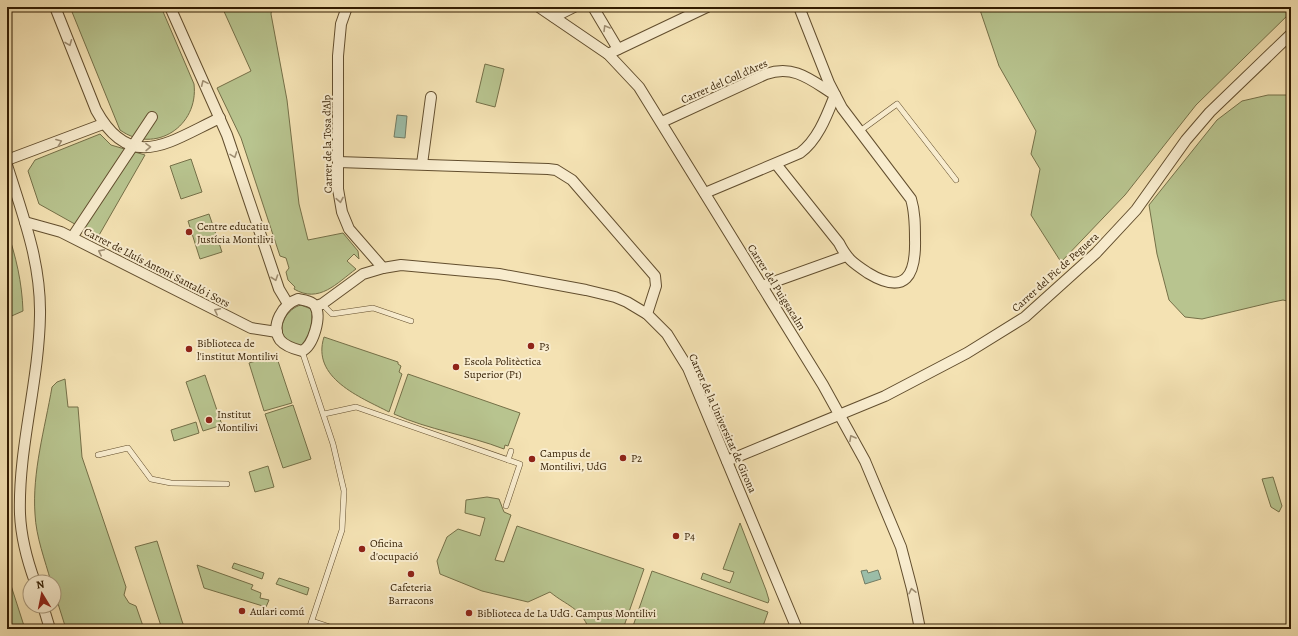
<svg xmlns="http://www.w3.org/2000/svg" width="1298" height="636" font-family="Alegreya,serif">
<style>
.green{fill:#b8c48f;stroke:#757048}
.water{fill:#9cbea9;stroke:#727d66}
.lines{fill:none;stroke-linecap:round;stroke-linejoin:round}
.lane-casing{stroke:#624e2e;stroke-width:6}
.street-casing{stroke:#624e2e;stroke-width:12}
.lane{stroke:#f8ecce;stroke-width:5}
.street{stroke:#f8ecce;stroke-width:10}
.oneway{stroke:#9f8e72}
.poi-dot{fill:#8f2418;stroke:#f8ecce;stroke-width:1.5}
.labels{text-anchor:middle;stroke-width:4;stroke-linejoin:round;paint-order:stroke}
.street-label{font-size:11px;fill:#321c01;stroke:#f8ecce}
.poi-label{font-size:11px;fill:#321c01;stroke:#f8ecce;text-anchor:start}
</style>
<rect width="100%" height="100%" fill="#f4e2b3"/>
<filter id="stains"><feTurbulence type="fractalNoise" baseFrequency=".005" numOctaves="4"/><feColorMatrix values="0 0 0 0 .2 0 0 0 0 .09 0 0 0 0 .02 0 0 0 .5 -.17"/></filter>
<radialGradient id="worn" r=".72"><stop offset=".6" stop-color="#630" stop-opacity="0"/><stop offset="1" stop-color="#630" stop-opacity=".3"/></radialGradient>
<g class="green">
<path d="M70,7H161L194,84C199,126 155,155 120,130Z"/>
<path d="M222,7H272L271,14L287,100L299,204L308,240L343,233L358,251L359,259L354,254L347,261L356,269C337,283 319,304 294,289L295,287L288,280L286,272L289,268L286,258L280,256L241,138L217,88L251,71Z"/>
<polygon points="979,7 1291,7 1291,12 1196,105 1125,195 1061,262 1031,215 1040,169 1031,154 1036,131 999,66"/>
<polygon points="485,64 504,69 495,107 476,102"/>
<polygon points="1268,95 1291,95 1291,302 1283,300 1273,302 1202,319 1185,317 1169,300 1157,254 1149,205 1217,120 1242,101"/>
<polygon points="100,134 111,145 145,155 98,237 39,204 28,171 35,160"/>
<polygon points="191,159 202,192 181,199 170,166"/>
<polygon points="209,214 222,252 200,259 188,221"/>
<path d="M7,230C16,257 22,282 23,311L7,318Z"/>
<path d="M301,305L311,309C314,321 309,340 300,347C296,345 289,343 286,340C275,327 288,308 301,305Z"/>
<path d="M324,337L398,362V364L401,366L399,372L402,374L389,412C360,397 311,378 324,337Z"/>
<polygon points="276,355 292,403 264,411 249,363"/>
<path d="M408,374L520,413L508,446L505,445L504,449C468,435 429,430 394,414Z"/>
<polygon points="205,375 222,425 203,431 186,382"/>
<path d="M65,379L68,407H78L82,457L126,587L124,595L129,603L136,606L144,629H66L54,591V582H51C45,560 36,537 35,514C32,472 45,428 52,387L57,382Z"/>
<polygon points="293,405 311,459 283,468 265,414"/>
<polygon points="196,422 199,433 174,441 171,430"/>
<polygon points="268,466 274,487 255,492 249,472"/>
<polygon points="1273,477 1282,506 1279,512 1271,507 1262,479"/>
<path d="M487,497L499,499L504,512L511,515L495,560L504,562L517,526L644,569L623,629H589C580,607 567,606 550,592L528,602L482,591L440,574L437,561L447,537L458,529L480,536L485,518L465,513L466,500Z"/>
<polygon points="740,523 766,590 769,600 768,603 701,579 703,573 730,583 734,572 723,569"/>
<polygon points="157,541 182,621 185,629 162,629 135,547"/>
<polygon points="234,563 264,573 262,579 232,568"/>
<polygon points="197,565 253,585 251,589 261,593 260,598 269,600 266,607 204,588"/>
<polygon points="652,571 768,612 762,629 632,629"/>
<polygon points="7,573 25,629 7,629"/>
<polygon points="279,578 309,588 307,595 276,584"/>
</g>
<g class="water">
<polygon points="397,115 407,116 405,138 394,137"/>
<polygon points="867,570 868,573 878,570 881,579 865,584 861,571"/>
</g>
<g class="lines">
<g class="lane-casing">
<g id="lane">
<polyline points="860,131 897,104 956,180"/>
<polyline points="322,304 332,314 373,308 411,321"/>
<polyline points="302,351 333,444 344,491 342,530 309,629"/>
<polyline points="324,414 356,407 520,464 506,506"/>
<polyline points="98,455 128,448 151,479 171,483 227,484"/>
<polyline points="508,460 511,451"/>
<polyline points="312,621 336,629"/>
</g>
</g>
<g class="street-casing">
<g id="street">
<path d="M55,7L96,110C131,174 170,141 220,118"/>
<polyline points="170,7 227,135 279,289 288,304"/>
<polyline points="347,7 341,24 338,56 338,189 342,212 349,229 383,268"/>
<polyline points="539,7 608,54 639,87 823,385 865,461 901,547 912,589 920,629"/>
<polyline points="593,7 618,49"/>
<polyline points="554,17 574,7"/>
<polyline points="608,54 707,7"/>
<path d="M662,122L766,74C795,64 812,81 835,95C827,115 818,140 800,153L705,193"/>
<polyline points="7,160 103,124"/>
<polyline points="338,162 548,169 556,170 572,180 655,276 656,286 647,314"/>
<polyline points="422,164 431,97"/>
<path d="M776,164L839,243C847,259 853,263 868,273C906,296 916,275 915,239C915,225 915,212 911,199L842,108L829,83L799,7"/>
<path d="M7,165C23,216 41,262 40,315C39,382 18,448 20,514C21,537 27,560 35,582"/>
<polyline points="25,222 61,232 251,328 277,332"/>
<polyline points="73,236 152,117"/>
<polyline points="762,286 846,256"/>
<path d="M298,299C303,300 312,301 315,306C322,317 313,346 302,351C294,349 285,346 280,340C270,325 283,304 298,299Z"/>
<polyline points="316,306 322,304 363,274 383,268 401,265 499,274 586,290 615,297 627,302 647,314 667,334 688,368 797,629"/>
<polyline points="727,461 885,396 967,353 1025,317 1096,253 1136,210 1186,140 1210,112 1291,34"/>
<polyline points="43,606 50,629"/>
</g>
</g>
<use href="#lane" class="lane"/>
<use href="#street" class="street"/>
</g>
<defs><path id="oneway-chevron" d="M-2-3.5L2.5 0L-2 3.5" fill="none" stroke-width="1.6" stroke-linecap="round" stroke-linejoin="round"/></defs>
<g class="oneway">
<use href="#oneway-chevron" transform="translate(606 28) rotate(-121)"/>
<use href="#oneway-chevron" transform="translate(69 43) rotate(68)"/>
<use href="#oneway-chevron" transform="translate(204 83) rotate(-114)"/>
<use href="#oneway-chevron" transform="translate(59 142) rotate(-21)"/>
<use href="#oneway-chevron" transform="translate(148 147) rotate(-1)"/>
<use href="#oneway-chevron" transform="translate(234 155) rotate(70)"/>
<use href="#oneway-chevron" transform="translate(340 200) rotate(79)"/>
<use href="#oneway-chevron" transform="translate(101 252) rotate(-153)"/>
<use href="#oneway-chevron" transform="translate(275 278) rotate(71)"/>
<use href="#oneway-chevron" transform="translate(217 311) rotate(-153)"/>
<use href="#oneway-chevron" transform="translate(852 438) rotate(-119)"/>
<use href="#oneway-chevron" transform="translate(912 591) rotate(-103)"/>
</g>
<g class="poi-dot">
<circle cx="189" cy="232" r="4"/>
<circle cx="531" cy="346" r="4"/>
<circle cx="189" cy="349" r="4"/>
<circle cx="456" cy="367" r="4"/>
<circle cx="209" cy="420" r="4"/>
<circle cx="623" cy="458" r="4"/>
<circle cx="532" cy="459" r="4"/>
<circle cx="676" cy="536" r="4"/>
<circle cx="362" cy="549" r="4"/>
<circle cx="411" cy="574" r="4"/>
<circle cx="242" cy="611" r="4"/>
<circle cx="469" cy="613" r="4"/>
</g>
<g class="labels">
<g class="street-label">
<text transform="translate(724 81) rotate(-24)" y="4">Carrer del Coll d'Ares</text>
<text transform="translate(327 144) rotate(-91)" y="4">Carrer de la Tosa d'Alp</text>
<text transform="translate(157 267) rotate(27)" y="4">Carrer de Lluís Antoni Santaló i Sors</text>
<text transform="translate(1055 272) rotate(-42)" y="4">Carrer del Pic de Peguera</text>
<text transform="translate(777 287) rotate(58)" y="4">Carrer del Puigsacalm</text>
<text transform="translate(723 423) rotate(66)" y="4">Carrer de la Universitat de Girona</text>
</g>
<g class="poi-label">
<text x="197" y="230">Centre educatiu<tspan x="197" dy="13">Justícia Montilivi</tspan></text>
<text x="197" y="347">Biblioteca de<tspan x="197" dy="13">l'institut Montilivi</tspan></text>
<text x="539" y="350">P3</text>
<text x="464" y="365">Escola Politèctica<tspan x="464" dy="13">Superior (P1)</tspan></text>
<text x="217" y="418">Institut<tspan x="217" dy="13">Montilivi</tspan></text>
<text x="540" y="457">Campus de<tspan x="540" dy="13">Montilivi, UdG</tspan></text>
<text x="631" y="462">P2</text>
<text x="684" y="540">P4</text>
<text x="370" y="547">Oficina<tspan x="370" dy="13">d'ocupació</tspan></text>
<text x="411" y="591" text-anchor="middle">Cafeteria<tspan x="411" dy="13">Barracons</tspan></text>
<text x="250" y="615">Aulari comú</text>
<text x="477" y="617">Biblioteca de La UdG. Campus Montilivi</text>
</g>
</g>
<rect width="1298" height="636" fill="none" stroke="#f4e2b3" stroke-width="24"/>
<rect x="8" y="8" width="1282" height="620" fill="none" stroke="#321c01" stroke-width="2"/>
<rect x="12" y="12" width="1274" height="612" fill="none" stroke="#321c01"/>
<g transform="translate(42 594) rotate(350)"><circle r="19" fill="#f8ecce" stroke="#a9997c"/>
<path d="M0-3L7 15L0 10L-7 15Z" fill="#8f2418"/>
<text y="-6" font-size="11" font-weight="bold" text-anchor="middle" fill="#321c01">N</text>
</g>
<rect width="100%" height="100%" filter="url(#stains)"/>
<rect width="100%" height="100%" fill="url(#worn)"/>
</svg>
